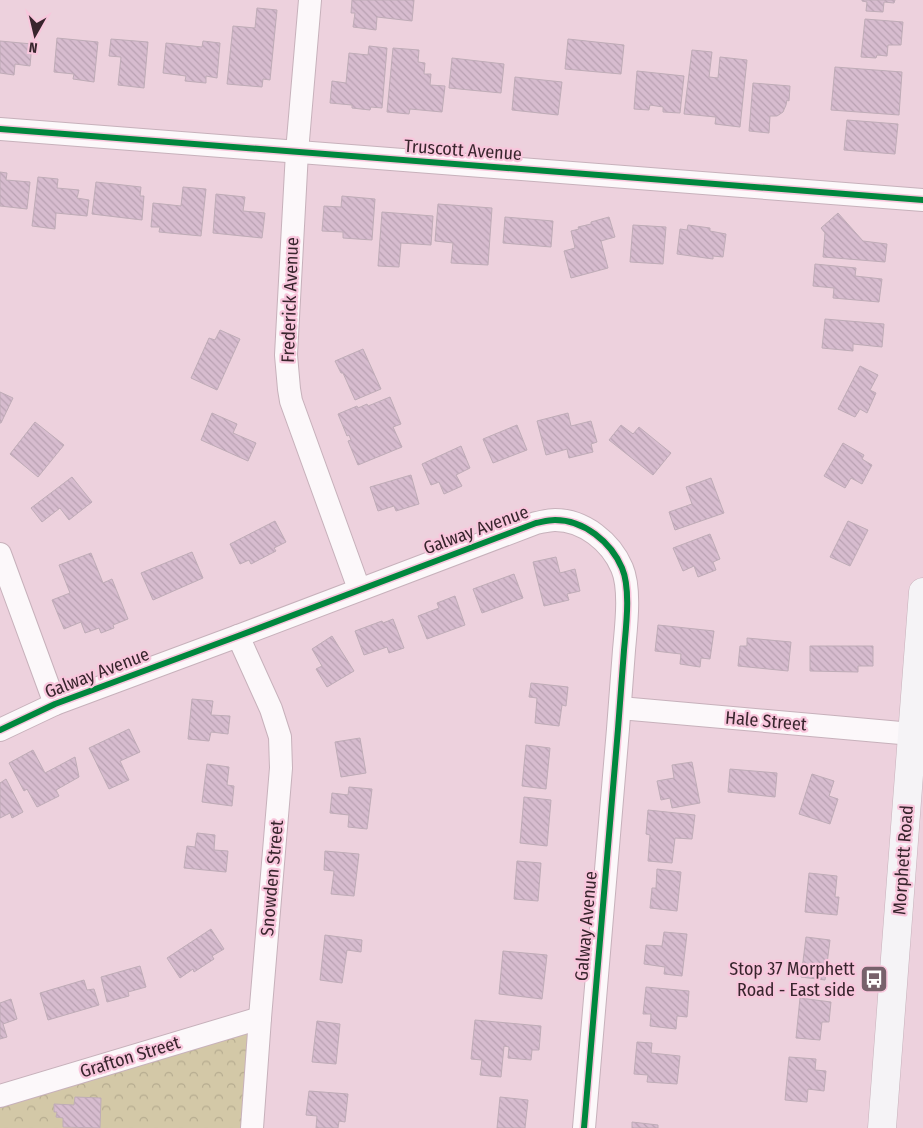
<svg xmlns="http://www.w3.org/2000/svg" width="923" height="1128" font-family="'Fira Sans Condensed',sans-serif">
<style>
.park{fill:url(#park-crowns)}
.building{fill:url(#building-back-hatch);stroke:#bfacb7}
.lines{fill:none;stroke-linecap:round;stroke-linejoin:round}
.street-casing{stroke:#c7b1bb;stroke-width:24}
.secondary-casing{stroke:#c7b1bb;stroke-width:29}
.street{stroke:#fcf8fa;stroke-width:22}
.secondary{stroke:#f5f3f6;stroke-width:28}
.cycleway-casing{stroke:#f8c6dc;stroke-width:9}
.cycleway{stroke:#00873e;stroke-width:6}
.labels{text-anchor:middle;stroke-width:4.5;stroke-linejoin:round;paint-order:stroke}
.street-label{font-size:18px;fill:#38252d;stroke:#f8c6dc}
.poi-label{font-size:18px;fill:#38252d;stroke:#f8c6dc;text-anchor:end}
</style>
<defs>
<pattern id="park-crowns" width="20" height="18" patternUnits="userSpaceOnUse" patternTransform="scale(1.25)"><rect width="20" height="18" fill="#d3c8a7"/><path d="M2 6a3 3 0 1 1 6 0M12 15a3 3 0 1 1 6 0" fill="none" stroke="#b6ac90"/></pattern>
<pattern id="building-back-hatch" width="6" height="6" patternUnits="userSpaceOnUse" patternTransform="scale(1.25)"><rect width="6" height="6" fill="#d7bccf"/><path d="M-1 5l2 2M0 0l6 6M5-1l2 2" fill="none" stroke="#b9a1b2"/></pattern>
</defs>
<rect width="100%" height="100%" fill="#edd1dd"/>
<polygon class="park" points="255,1025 248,1128 0,1128 0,1102"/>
<g class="building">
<polygon points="352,0 414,0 412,21 377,17 376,30 353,27 355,13 351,13"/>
<polygon points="862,0 895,0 894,3 884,2 883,12 866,11 867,2 862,1"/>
<polygon points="257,8 277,10 270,80 263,79 262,87 227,84 233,26 255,28"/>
<polygon points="865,19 903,22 901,45 888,45 887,56 877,55 876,58 861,57"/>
<polygon points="57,38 98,42 94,82 73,79 74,74 54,72"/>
<polygon points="111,39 148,42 144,88 118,85 121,57 109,56"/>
<polygon points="568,39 624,45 621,74 565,69"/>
<polygon points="0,41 32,44 30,66 15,64 14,75 0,73"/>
<polygon points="203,41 220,43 217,78 206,76 206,83 185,81 186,76 163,73 166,43 202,47"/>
<polygon points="369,46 387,48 382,108 371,107 370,110 352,108 352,105 330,103 332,81 346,83 349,53 368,55"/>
<polygon points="393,48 419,50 418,62 425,63 424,74 431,74 430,85 445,86 442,112 410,109 409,114 387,112"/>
<polygon points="692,50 712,52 709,77 718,78 720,57 747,60 740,127 715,124 716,117 684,114"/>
<polygon points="452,58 504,64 501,93 449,88"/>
<polygon points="835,67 902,72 899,115 831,110"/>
<polygon points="637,71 684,76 680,113 663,112 663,107 650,105 649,110 634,109"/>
<polygon points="515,77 562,82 558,115 512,110"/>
<polygon points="753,83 790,86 789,101 787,100 786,105 783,112 777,116 770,116 769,133 749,131"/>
<polygon points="847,120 898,124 895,154 844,150"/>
<polygon points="0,172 7,173 6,180 30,182 27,209 0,206"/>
<polygon points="38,177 58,179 57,188 79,190 77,198 89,200 87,216 56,213 55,229 32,226"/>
<polygon points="96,182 141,187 140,196 144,196 142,220 92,214"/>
<polygon points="183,187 206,189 201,236 159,232 160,227 151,227 153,203 181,206"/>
<polygon points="216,194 245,197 243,211 265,213 262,238 213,233"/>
<polygon points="342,196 375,199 372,240 343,238 343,232 322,231 324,206 341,207"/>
<polygon points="438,204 492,208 488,265 451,263 453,243 435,241"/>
<polygon points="382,212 433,216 431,245 401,243 399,267 378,266"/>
<polygon points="838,213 863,241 887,244 885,262 823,257 825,233 821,228"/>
<polygon points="505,217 553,221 551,247 503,243"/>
<polygon points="609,217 615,237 601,241 608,268 571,278 564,251 575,248 571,231 579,229 578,227 591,224 591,222"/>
<polygon points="633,225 666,227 663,264 630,262"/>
<polygon points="688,225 710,228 710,231 726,234 723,257 713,256 713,259 677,254 680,229 687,230"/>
<polygon points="815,264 856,268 855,276 882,279 879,302 833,298 834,288 813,286"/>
<polygon points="825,319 884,324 882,347 853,344 853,351 822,348"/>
<polygon points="220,330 240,339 217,390 191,378 209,338 215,340"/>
<polygon points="363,349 381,389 355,400 343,373 341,373 335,361"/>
<polygon points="860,366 878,375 870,390 876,393 867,413 860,409 855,417 838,409"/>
<polygon points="0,392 13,398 1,423 0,423"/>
<polygon points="390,397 401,424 393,427 402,447 358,465 348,441 351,440 349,435 347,436 338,414 357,406 358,408 367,404 368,406"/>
<polygon points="212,413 237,424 233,433 256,443 248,461 201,440"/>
<polygon points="568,413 571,426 591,421 597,442 591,444 593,452 569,458 567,449 546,455 537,421"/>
<polygon points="35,422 64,445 38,477 10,454"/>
<polygon points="517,425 527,450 493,463 483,439"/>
<polygon points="621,425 633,434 639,427 671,453 653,475 609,440"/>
<polygon points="843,443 864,455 862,459 872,465 862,484 851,478 845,488 824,476"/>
<polygon points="461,446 470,468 456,475 462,486 444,494 439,482 431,485 422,464"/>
<polygon points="411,475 419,504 396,511 394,506 378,511 370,487"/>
<polygon points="72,477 92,502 69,520 60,508 42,522 31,508"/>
<polygon points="711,478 724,513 675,530 669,512 692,504 686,487"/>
<polygon points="275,521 286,542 274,548 276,551 251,564 249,560 240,564 230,544"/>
<polygon points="848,521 868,530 850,566 830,557"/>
<polygon points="710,534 720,559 713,562 716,570 698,577 694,566 683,571 673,548"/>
<polygon points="192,552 203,578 153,600 141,573"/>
<polygon points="91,553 103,583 112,579 128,619 113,625 114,628 101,633 99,628 85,633 81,622 64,629 52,600 70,593 59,565"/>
<polygon points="556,557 560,573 575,569 580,591 567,594 569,600 544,606 533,562"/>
<polygon points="514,574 523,598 482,613 473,589"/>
<polygon points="455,596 465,625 427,639 418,616 439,608 437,603"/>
<polygon points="393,619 404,648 389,653 387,647 364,655 355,631 382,621 383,623"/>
<polygon points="658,625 714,631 710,659 701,658 700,667 680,664 681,654 655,651"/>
<polygon points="332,636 354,671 327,687 316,669 322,666 312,649"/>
<polygon points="747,638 791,642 788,671 738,666 740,646 747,646"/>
<polygon points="810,646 873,646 873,666 858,666 858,672 810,671"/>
<polygon points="531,683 568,687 566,706 562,705 559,726 535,723 537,698 529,697"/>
<polygon points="192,699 213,701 211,715 230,716 228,734 211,732 209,741 188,739"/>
<polygon points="129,729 140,752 120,761 129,780 109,789 89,748"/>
<polygon points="360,738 366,773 341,777 335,742"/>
<polygon points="526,745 550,748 546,789 522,786"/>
<polygon points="33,750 45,773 75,757 79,777 56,790 59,796 37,807 27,789 24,791 9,763"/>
<polygon points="692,762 700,803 672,808 670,798 661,800 657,781 674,778 672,765"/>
<polygon points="207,764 229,767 227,785 234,786 232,806 202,802"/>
<polygon points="730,769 777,773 775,797 728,792"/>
<polygon points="812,774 834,781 829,796 838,799 830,824 799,814"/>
<polygon points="6,779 23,812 12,818 10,813 0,818 0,783"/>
<polygon points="349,787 372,789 367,829 348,827 349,815 330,813 332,793 348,795"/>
<polygon points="524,797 551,800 547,846 520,843"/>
<polygon points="648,810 695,815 692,839 675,838 672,863 648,861 650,835 646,834"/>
<polygon points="197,833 215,835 214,850 228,851 226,872 184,868 187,846 195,847"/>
<polygon points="325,851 359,854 354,896 331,894 334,871 324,870"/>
<polygon points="517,861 541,863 538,901 514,899"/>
<polygon points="657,869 681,872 677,911 650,908 652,888 656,888"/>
<polygon points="809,873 837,876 835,897 839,897 837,915 805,912"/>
<polygon points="211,929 224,949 212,956 214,959 194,972 193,969 180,978 167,958"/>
<polygon points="664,932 687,934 682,976 664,974 665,967 644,964 646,945 662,946"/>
<polygon points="325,935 362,940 361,952 347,950 342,983 320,980"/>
<polygon points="806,937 830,940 825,980 801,977"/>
<polygon points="503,951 547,955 542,999 499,994"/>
<polygon points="140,966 146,987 128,992 129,996 107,1002 101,977"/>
<polygon points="84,980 87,990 94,989 99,1005 48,1020 40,993"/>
<polygon points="646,987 689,991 687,1017 677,1016 676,1029 650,1026 651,1014 643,1014"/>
<polygon points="800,998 831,1002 829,1022 822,1022 820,1040 796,1038"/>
<polygon points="11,999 17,1019 3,1024 7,1037 0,1039 0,1003"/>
<polygon points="475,1020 541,1026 539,1050 532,1050 531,1060 508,1058 509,1047 504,1046 501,1077 480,1075 482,1060 471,1059"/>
<polygon points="317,1021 340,1024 336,1064 312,1062"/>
<polygon points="637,1042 652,1043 651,1053 680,1056 677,1084 647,1082 648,1075 634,1074"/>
<polygon points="789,1057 816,1059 815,1070 826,1071 824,1091 808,1089 807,1102 785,1100"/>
<polygon points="309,1091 348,1094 345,1122 339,1121 338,1128 316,1128 317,1116 306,1115"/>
<polygon points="75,1097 101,1098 100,1128 63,1127 63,1118 56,1117 57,1112 54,1112 54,1104 74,1105"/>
<polygon points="500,1097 528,1100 525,1128 497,1128"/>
<polygon points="632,1122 658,1125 658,1128 632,1128"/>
</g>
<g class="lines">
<g class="street-casing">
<g id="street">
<polyline points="310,0 297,152 286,355 289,389 291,401 359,589"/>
<polyline points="0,129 923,200"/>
<polyline points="0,554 55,704"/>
<polyline points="238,636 271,709 280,737 281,768 260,1018 252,1128"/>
<polyline points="620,708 912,734"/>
<path d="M0,730L55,704L238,636L536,523C542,522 548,520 555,520C584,520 611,542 622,568C631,589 626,627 624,650C622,677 620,703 618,729C607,862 595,995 584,1128"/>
<polyline points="0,1096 260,1018"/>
</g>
</g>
<g class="secondary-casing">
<polyline id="secondary" points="882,1128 923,592"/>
</g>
<use href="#street" class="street"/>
<use href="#secondary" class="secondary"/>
<g class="cycleway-casing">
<g id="cycleway">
<polyline points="0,129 923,200"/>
<path d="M0,730L55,704L238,636L536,523C542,522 548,520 555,520C584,520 611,542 622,568C631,589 626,627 624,650C622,677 620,703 618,729C607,862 595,995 584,1128"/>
</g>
</g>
<use href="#cycleway" class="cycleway"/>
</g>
<defs>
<g id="bus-square" transform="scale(1.4375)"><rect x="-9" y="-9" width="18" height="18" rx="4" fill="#77616b" stroke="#f8c6dc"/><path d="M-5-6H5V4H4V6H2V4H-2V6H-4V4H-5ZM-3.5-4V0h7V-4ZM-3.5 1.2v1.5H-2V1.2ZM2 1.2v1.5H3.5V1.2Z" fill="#fff"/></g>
</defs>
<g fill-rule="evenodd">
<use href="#bus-square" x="874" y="979"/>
</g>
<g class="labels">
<g class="street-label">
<text transform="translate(463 150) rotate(4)" y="6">Truscott Avenue</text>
<text transform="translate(290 300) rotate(-88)" y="6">Frederick Avenue</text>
<text transform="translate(476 530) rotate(-20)" y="6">Galway Avenue</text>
<text transform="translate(97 673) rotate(-21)" y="6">Galway Avenue</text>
<text transform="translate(766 721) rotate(5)" y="6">Hale Street</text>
<text transform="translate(903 860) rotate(-86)" y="6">Morphett Road</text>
<text transform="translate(272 878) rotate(-85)" y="6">Snowden Street</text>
<text transform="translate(586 926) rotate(-85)" y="6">Galway Avenue</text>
<text transform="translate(130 1057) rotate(-17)" y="6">Grafton Street</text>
</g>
<g class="poi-label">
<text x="855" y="975">Stop 37 Morphett<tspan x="855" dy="21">Road - East side</tspan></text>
</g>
</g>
<g transform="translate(35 35) rotate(188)" stroke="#f8c6dc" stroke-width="4" paint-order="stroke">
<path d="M0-4L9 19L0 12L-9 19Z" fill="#38252d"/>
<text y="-8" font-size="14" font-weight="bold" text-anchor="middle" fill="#38252d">N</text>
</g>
</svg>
